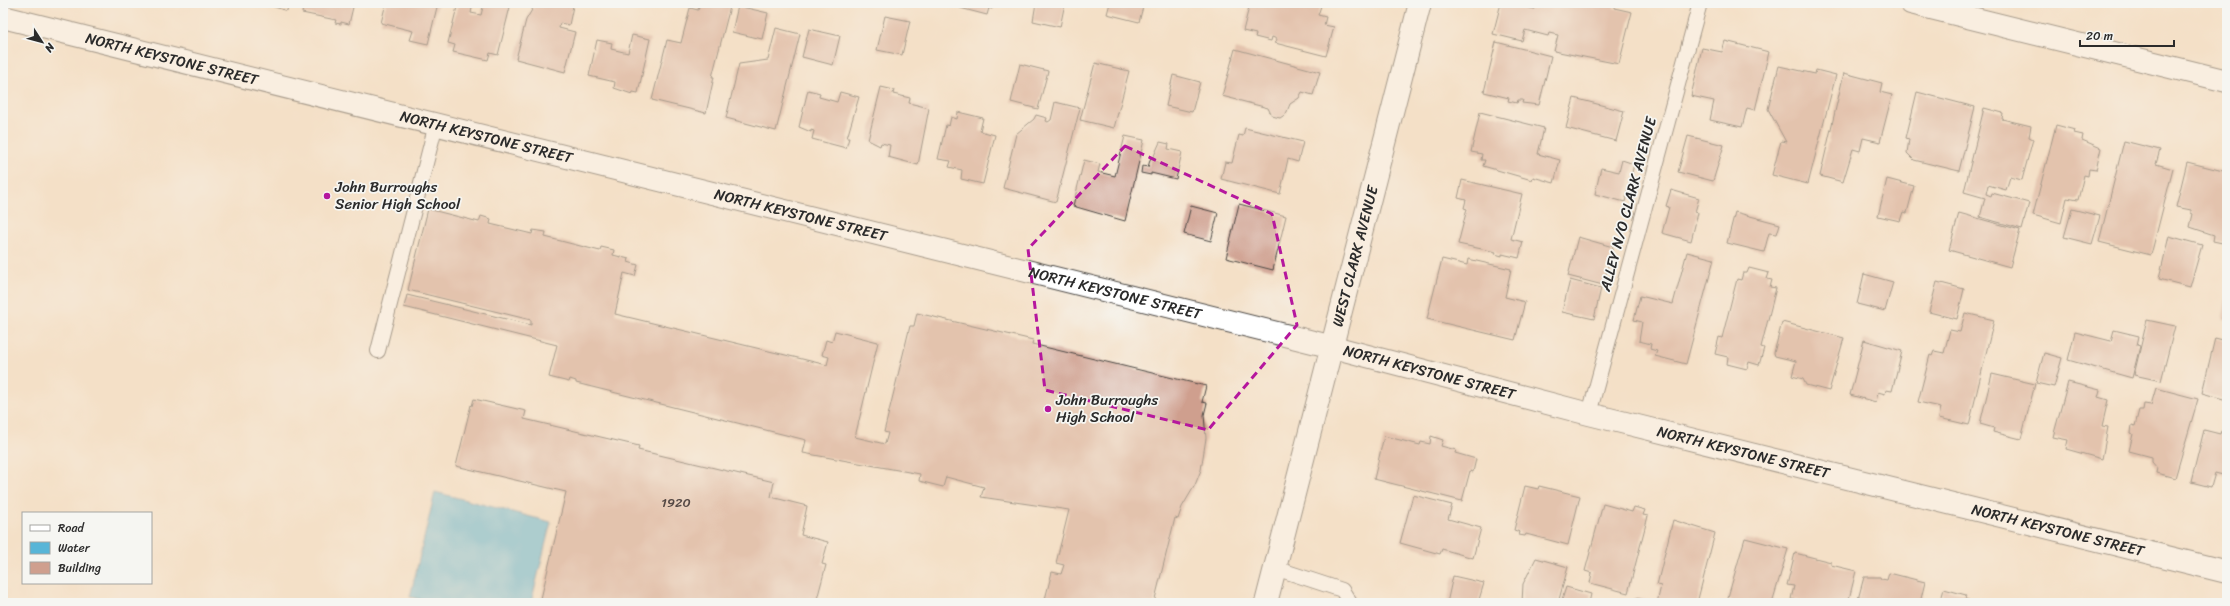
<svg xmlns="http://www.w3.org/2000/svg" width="2230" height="606" font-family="Sriracha,sans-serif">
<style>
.water{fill:#58b5d7;stroke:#427081}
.building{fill:#cf9f8e}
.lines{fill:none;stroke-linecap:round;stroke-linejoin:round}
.service-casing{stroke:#494642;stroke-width:16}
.minor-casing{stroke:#494642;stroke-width:24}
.tertiary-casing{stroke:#494642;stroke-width:24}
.service{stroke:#fff;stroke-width:14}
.minor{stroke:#fff;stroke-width:22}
.tertiary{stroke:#fff;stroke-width:22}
.marked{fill:none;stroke:#b5179e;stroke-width:3;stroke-dasharray:8 5;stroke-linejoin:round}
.poi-dot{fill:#b5179e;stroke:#f6f6f2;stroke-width:1.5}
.labels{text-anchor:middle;stroke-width:3.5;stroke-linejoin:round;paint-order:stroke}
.number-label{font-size:13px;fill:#544844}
.street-label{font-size:15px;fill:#2b2b2b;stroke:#f6f6f2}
.poi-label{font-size:15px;fill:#2b2b2b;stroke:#f6f6f2;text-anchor:start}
</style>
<rect width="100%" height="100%" fill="#f6f6f2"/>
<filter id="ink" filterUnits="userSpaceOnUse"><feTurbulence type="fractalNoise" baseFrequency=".025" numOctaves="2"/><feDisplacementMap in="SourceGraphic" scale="8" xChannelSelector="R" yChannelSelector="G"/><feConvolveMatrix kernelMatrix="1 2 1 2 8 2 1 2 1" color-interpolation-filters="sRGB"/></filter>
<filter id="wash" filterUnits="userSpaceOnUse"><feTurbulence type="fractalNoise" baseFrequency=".012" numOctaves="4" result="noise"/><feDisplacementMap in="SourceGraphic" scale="16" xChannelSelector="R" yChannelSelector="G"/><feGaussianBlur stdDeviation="0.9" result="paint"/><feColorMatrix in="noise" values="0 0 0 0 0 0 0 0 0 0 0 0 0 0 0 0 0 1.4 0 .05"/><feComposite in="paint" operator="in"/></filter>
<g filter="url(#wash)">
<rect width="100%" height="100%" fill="#f4e0c7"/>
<polygon class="water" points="435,492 551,522 531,603 434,603 410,597"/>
<g id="blocks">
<g class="building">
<polygon points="262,3 283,3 288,5 287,11"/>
<polygon points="304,3 354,3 349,24 341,22 341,24 335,23 336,20 302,13"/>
<polygon points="386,3 438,3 428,44 410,40 413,31 381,23"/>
<polygon points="458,3 473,3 471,13 481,15 484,3 511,3 498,55 490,53 488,60 453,52 455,45 448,43"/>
<polygon points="536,3 561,3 573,6 569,25 560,23 559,28 575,32 565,72 516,59 526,20"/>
<polygon points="700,3 731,3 712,77 714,77 706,113 652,100 667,40 681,43 690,8 698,10"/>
<polygon points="962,3 994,3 992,9 989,8 987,15 960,8"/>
<polygon points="1036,3 1065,3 1060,27 1033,21"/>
<polygon points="1110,3 1144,3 1139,22 1107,14"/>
<polygon points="1250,3 1322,3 1318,15 1326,17 1324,25 1334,27 1326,56 1275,43 1277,39 1272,37 1271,41 1255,37 1256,34 1243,31"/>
<polygon points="1501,3 1535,9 1536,3 1615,3 1614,8 1632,12 1619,64 1554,51 1558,35 1549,33 1548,36 1525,30 1522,41 1493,34"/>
<polygon points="738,6 768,13 762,39 732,32"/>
<polygon points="885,16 910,21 902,55 877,50"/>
<polygon points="776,28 800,34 776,131 726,118 739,64 768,60"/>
<polygon points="809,29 840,36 833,65 802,57"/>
<polygon points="632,35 650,39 638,93 633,92 632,94 614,88 615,82 589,76 597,40 612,43 611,49 628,53"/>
<polygon points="1725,41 1769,52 1755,110 1747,108 1742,127 1710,120 1714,101 1691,96 1702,48 1722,52"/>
<polygon points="1496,42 1551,56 1539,105 1522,103 1523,100 1518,100 1517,103 1508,101 1509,98 1484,92"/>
<polygon points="1235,49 1320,72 1313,95 1302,92 1299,98 1290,104 1286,114 1280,118 1272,116 1268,108 1222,96"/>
<polygon points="1095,63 1129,71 1114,128 1080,120"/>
<polygon points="1020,64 1048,71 1038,109 1011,102"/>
<polygon points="1779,66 1815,74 1816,70 1836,75 1808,184 1772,175 1781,141 1786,142 1768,109"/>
<polygon points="1844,73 1882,83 1880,92 1892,95 1880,142 1863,138 1860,151 1853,149 1843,182 1820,176"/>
<polygon points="1173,75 1200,82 1192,112 1166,106"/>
<polygon points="881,87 894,90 893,94 910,98 909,103 929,108 918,165 888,157 890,145 881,143 880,146 868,140"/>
<polygon points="808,90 820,93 819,97 837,102 840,92 859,97 847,138 849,138 846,148 812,139 814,131 811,130 811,132 799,127"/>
<polygon points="1917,92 1975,107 1959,171 1914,160 1907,153 1909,139 1906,138"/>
<polygon points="1574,98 1624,111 1616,141 1566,128"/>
<polygon points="1055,102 1080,108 1056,202 1003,188 1016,134 1034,119 1036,115 1047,118 1046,121 1048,122 1051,120"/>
<polygon points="1984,108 2003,113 2002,119 2031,126 2029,137 2033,139 2022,180 2010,177 2006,190 1988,185 1986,194 1991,196 1992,193 2029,203 2022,229 1980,217 1985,198 1964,192"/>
<polygon points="958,112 983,118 980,131 995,135 983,184 961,179 962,170 949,167 951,161 938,159 946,125 949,126 951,117 957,119"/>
<polygon points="1480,112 1544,128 1538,154 1560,160 1554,183 1533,177 1532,180 1483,166 1485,160 1481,160 1482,154 1471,152"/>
<polygon points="2056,125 2075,130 2074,133 2083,135 2082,140 2101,148 2096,170 2089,169 2088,176 2084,175 2078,200 2067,198 2061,223 2033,215"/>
<polygon points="1245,128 1303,142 1298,162 1288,159 1280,194 1221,179 1225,162 1232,163 1239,135 1243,136"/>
<polygon points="1125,136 1144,140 1125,221 1073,206 1084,160 1100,164 1098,172 1115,176"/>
<polygon points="1688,136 1724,145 1713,181 1678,172"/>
<polygon points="2124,141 2160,150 2156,164 2173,169 2151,255 2099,242"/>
<polygon points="1160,142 1169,144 1168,149 1182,152 1176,179 1151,173 1151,175 1141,173 1142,166 1148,167 1151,157 1153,158"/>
<polygon points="1622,160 1634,164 1625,202 1595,194 1601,168 1619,172"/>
<polygon points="2187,162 2227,172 2227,244 2213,241 2214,235 2190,227 2193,214 2191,213 2191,210 2176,207"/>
<polygon points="1887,179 1914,186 1907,213 1903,212 1900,221 1878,216"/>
<polygon points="1462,180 1522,194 1511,239 1523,242 1519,258 1502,254 1502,256 1495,254 1496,252 1458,244 1467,209 1464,208 1466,200 1458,198"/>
<polygon points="1671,190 1699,198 1695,212 1698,213 1691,241 1662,233 1669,207 1666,206"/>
<polygon points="1239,204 1286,216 1273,270 1226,258"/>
<polygon points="1191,206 1218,213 1211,241 1184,234"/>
<polygon points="428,209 479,222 481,216 491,219 490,224 532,234 533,230 546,232 545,237 600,251 601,247 614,250 613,255 629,259 628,262 638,265 635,276 624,273 615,314 827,365 829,357 822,355 826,340 832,342 835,331 878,342 855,437 885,444 888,433 884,432 910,326 914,326 917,313 1033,340 1032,344 1206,386 1202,402 1207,403 1204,415 1206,438 1201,470 1195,485 1182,507 1178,519 1175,518 1154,603 1044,603 1052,572 1061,574 1064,565 1056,563 1069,510 981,497 984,487 946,477 943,487 919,481 920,474 803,453 806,440 576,383 576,381 570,379 569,382 549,377 557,345 404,307 407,295 531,325 531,320 408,290"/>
<polygon points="2072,209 2100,216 2092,244 2064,237"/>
<polygon points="1735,212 1780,224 1777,234 1769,233 1764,252 1727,243"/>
<polygon points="1959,213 2020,230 2010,267 1949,250"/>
<polygon points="2169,236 2202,245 2190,287 2159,279"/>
<polygon points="1578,237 1613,247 1603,285 1568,276"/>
<polygon points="1687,252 1714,259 1686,364 1655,356 1657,351 1650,349 1651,344 1639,341 1642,322 1634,320 1640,296 1673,304"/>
<polygon points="1442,259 1467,265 1468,259 1511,269 1505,297 1525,302 1515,340 1427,319"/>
<polygon points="1749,268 1769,273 1767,279 1772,280 1770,287 1776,288 1761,347 1764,348 1759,365 1749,362 1747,369 1727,364 1728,357 1715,354 1719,337 1722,338 1737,279 1741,280 1743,273 1747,273"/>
<polygon points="1864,274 1893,282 1885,311 1857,304"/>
<polygon points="1570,280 1601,288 1594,319 1562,312"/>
<polygon points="1937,282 1964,289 1957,319 1929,312"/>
<polygon points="2226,299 2227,299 2227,321 2222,319"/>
<polygon points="1965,313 1994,320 1969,425 1939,418 1941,407 1918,402 1930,355 1932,356 1934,351 1944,353 1950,330 1960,332"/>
<polygon points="2147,320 2175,326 2161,381 2134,375"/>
<polygon points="1782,322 1844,338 1829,391 1806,385 1803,379 1792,376 1796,361 1775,356 1774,353"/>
<polygon points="2114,330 2139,336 2137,345 2140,346 2132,378 2068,360 2075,332 2111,341"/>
<polygon points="2215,338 2227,341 2227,400 2202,393"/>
<polygon points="1864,340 1902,351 1892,391 1886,390 1885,394 1878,392 1876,402 1850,395"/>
<polygon points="2044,353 2062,358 2054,387 2036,383"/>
<polygon points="1992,374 2035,384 2021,439 1993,432 1994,428 1980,424"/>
<polygon points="2068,382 2100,390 2098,397 2108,400 2102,426 2108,427 2102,459 2066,449 2068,440 2053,437"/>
<polygon points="2156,388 2198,399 2175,478 2156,473 2157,468 2152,462 2152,457 2129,451 2133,434 2131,433 2132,425 2135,426 2139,410 2143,410 2144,404 2151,405"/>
<polygon points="474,399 526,411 524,419 639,446 638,450 774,482 771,497 807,506 801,535 828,542 822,564 826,565 816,603 540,603 566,492 456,466 471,405 472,406"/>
<polygon points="2204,430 2220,434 2221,431 2227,432 2227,476 2215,473 2211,487 2191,482"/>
<polygon points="1384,436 1420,445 1421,442 1430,444 1431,436 1443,440 1441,446 1456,450 1455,453 1476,459 1473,472 1470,471 1462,501 1374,479"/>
<polygon points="1525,486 1538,489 1539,486 1580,496 1568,545 1526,534 1525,536 1519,535 1520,532 1514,530"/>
<polygon points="1413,495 1452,505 1448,519 1481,528 1473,558 1442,549 1440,554 1400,543"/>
<polygon points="1603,504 1632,512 1634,507 1645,510 1643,515 1648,516 1628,593 1590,583 1592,573 1585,571"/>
<polygon points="1673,520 1715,533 1697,603 1657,603 1661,586 1657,585"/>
<polygon points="1745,538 1788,549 1772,603 1733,603 1728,597"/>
<polygon points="1795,553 1831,562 1831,565 1856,571 1848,603 1806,603 1791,599 1794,586 1787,585"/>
<polygon points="1536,558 1568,567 1558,603 1522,603 1523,584"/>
<polygon points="1889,573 1925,582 1920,603 1857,603 1864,577 1880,577 1881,579 1887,580"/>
<polygon points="1453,576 1484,583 1478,603 1447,603"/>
<polygon points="1566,587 1591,594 1589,603 1561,603"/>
<polygon points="1944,589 1966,595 1965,599 1977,603 1940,603"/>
<polygon points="1635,598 1655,602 1655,603 1634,603"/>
</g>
</g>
</g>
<g filter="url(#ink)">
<use href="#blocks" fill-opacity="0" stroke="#494642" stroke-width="1"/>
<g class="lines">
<g class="service-casing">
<g id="service">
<polyline points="378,351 436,124"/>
<polyline points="1589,414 1700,3"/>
<polyline points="1275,568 1342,590 1350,603"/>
</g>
</g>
<g class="minor-casing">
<g id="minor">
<polyline points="1911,3 2227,81"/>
<path id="s1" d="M1266,603L1420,3"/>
</g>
</g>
<g class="tertiary-casing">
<g id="tertiary">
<path id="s2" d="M3,17L1333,347L1589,414L2227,572"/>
</g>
</g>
<use href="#service" class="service"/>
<use href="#minor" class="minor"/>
<use href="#tertiary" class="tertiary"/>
</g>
</g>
<path d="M0 0H2230V606H0ZM1125,146L1272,214L1297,325L1208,430L1045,390L1028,249Z" fill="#f4e0c7" fill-opacity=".55" fill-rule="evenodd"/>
<path class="marked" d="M1125,146L1272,214L1297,325L1208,430L1045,390L1028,249Z"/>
<g class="poi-dot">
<circle cx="327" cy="196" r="4"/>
<circle cx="1048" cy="409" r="4"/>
</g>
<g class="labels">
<g class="number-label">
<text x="676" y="507">1920</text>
</g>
<g class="street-label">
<text dy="5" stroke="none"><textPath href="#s2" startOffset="174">NORTH KEYSTONE STREET</textPath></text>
<text dy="5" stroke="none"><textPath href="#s2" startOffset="498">NORTH KEYSTONE STREET</textPath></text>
<text transform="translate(1628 204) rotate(-75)" y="5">ALLEY N/O CLARK AVENUE</text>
<text dy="5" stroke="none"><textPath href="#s2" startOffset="822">NORTH KEYSTONE STREET</textPath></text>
<text dy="5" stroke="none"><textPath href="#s1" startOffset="358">WEST CLARK AVENUE</textPath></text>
<text dy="5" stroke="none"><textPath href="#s2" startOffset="1146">NORTH KEYSTONE STREET</textPath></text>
<text dy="5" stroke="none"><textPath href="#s2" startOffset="1470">NORTH KEYSTONE STREET</textPath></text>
<text dy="5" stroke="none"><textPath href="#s2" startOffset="1794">NORTH KEYSTONE STREET</textPath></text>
<text dy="5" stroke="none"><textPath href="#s2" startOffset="2118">NORTH KEYSTONE STREET</textPath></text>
</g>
<g class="poi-label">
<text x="335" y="192">John Burroughs<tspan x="335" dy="17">Senior High School</tspan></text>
<text x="1056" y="405">John Burroughs<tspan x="1056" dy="17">High School</tspan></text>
</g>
</g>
<rect width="2230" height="606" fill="none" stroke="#f6f6f2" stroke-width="16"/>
<rect x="22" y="512" width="130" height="72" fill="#f6f6f2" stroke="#a5a5a2"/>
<rect x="30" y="525" width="20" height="6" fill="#ffffff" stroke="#a5a5a2"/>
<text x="58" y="532" font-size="12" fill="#2b2b2b">Road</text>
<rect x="30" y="542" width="20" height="12" fill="#58b5d7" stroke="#a5a5a2"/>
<text x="58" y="552" font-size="12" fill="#2b2b2b">Water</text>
<rect x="30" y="562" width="20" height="12" fill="#cf9f8e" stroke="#a5a5a2"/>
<text x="58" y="572" font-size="12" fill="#2b2b2b">Building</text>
<g transform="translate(42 42) rotate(126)" stroke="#f6f6f2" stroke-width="3" paint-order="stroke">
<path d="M0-3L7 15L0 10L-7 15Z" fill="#2b2b2b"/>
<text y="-6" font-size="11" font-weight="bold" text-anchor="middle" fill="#2b2b2b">N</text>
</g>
<path d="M2080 40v6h94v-6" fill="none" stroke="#2b2b2b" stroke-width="2"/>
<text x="2086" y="40" font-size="12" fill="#2b2b2b" stroke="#f6f6f2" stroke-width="3" paint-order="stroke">20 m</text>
</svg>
